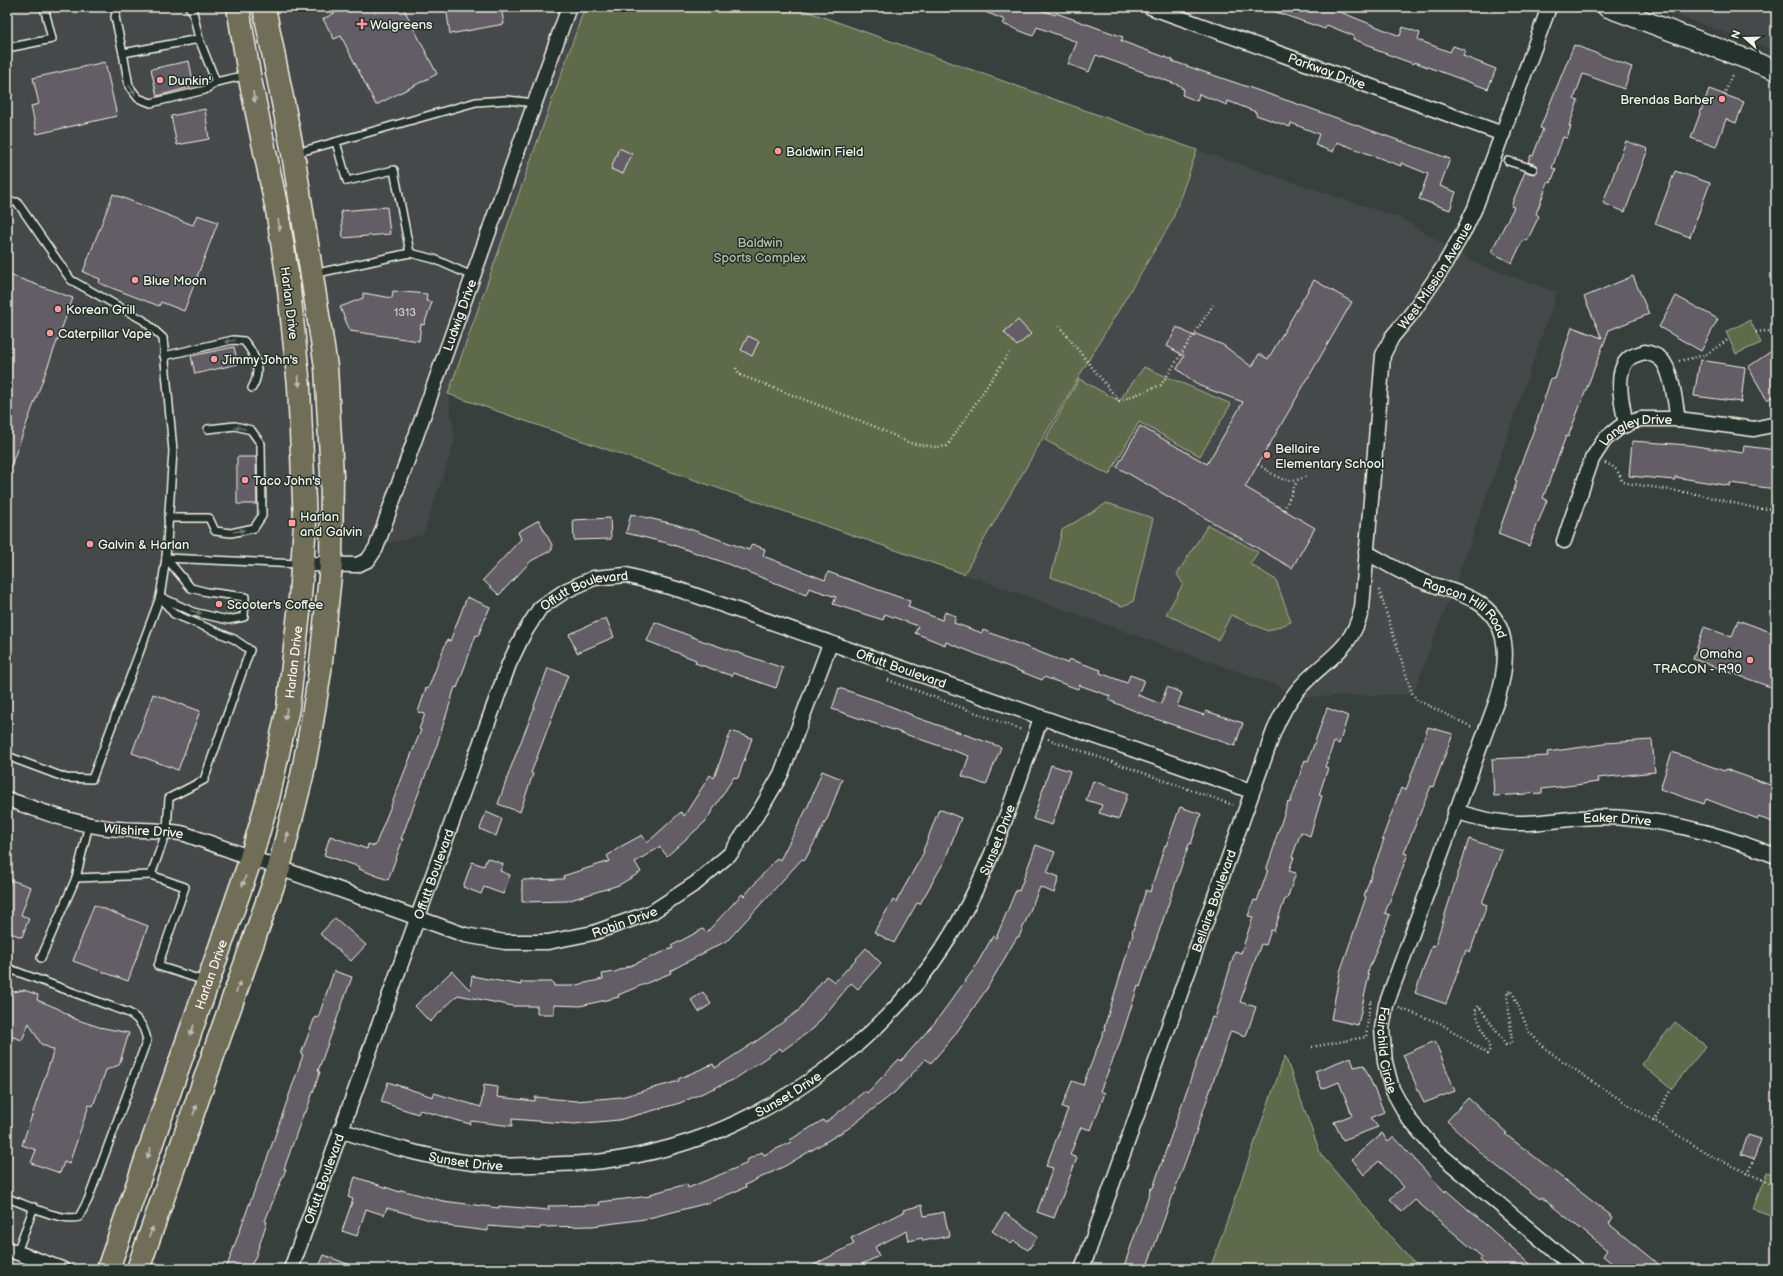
<svg xmlns="http://www.w3.org/2000/svg" width="1783" height="1276" font-family="'Balsamiq Sans',sans-serif">
<style>
.built{fill:#45494a}
.green{fill:#5e6b4c;stroke:#a9ae9a}
.building{fill:#635d66;stroke:#f4f1e8}
.lines{fill:none;stroke-linecap:round;stroke-linejoin:round}
.lane-casing{stroke:#f4f1e8;stroke-width:10}
.street-casing{stroke:#f4f1e8;stroke-width:17}
.secondary-casing{stroke:#f4f1e8;stroke-width:22}
.primary-casing{stroke:#f4f1e8;stroke-width:25}
.path{stroke:#f4f1e8;stroke-width:2.5;stroke-dasharray:1 3;stroke-linecap:butt}
.lane{stroke:#26332d;stroke-width:7}
.street{stroke:#26332d;stroke-width:14}
.secondary{stroke:#26332d;stroke-width:19}
.primary{stroke:#706e59;stroke-width:22}
.oneway{fill:#6e766e}
.oneway2{fill:#bfbdaf}
.poi-dot{fill:#ff9aa2;stroke:#26332d;stroke-width:1.5}
.labels{text-anchor:middle;stroke-width:3;stroke-linejoin:round;paint-order:stroke}
.number-label{font-size:11px;fill:#d0ccc8}
.poi-label{font-size:13px;fill:#f4f1e8;stroke:#26332d;text-anchor:start}
.street-label{font-size:13px;fill:#f4f1e8;stroke:#26332d}
.park-label{font-size:13px;fill:#b8bbaa;stroke:#26332d}
</style>
<rect width="100%" height="100%" fill="#38403e"/>
<filter id="ink" filterUnits="userSpaceOnUse"><feTurbulence type="fractalNoise" baseFrequency=".025" numOctaves="2"/><feDisplacementMap in="SourceGraphic" scale="8" xChannelSelector="R" yChannelSelector="G"/><feConvolveMatrix kernelMatrix="1 2 1 2 8 2 1 2 1" color-interpolation-filters="sRGB"/></filter>
<g filter="url(#ink)">
<g class="built">
<polygon points="7,7 585,7 448,394 455,440 423,535 391,543 296,529 293,579 261,797 100,1269 7,1269"/>
<polygon points="1654,7 1776,7 1776,51"/>
<polygon points="1197,150 1400,218 1479,265 1557,292 1468,549 1413,694 1309,697 964,574 1088,361 1172,221"/>
</g>
<g class="green">
<polygon points="585,7 795,7 1197,150 1172,221 1088,361 964,574 448,394"/>
<polygon points="1750,320 1761,343 1736,354 1726,332"/>
<polygon points="1144,367 1231,404 1200,456 1139,422 1109,475 1045,440 1079,379 1119,401"/>
<polygon points="1107,503 1153,518 1133,602 1122,606 1051,577 1062,530"/>
<polygon points="1208,525 1258,552 1250,564 1276,580 1291,622 1268,631 1231,615 1218,640 1166,614 1183,584 1177,574"/>
<polygon points="1675,1022 1706,1046 1671,1089 1641,1064"/>
<polygon points="1285,1056 1321,1155 1411,1260 1422,1269 1210,1269"/>
<polygon points="1767,1172 1776,1175 1776,1217 1753,1209"/>
</g>
<g class="building">
<polygon points="346,7 403,7 437,74 376,105 341,36 334,39 323,19"/>
<polygon points="446,7 501,7 504,24 450,34"/>
<polygon points="973,7 1034,7 1055,15 1056,13 1123,37 1121,41 1173,60 1172,61 1309,108 1450,159 1440,186 1456,192 1450,210 1419,199 1428,174 1401,163 1401,166 1337,142 1333,152 1315,145 1319,134 1291,123 1290,127 1256,115 1256,112 1228,101 1227,105 1199,94 1197,101 1182,95 1184,89 1181,88 1181,86 1096,55 1089,72 1068,64 1077,42 1037,27 1033,36 1003,24 1005,20"/>
<polygon points="1268,7 1328,7 1400,36 1403,27 1420,33 1418,40 1450,52 1453,46 1465,50 1463,56 1496,69 1488,89 1414,62 1414,64 1373,49 1374,47 1353,39 1354,36 1327,25 1325,29 1267,9"/>
<polygon points="1574,45 1632,67 1624,89 1583,74 1574,99 1578,101 1569,126 1571,126 1567,138 1563,137 1552,168 1556,169 1551,183 1548,182 1536,214 1539,216 1527,241 1523,240 1512,263 1491,252 1514,207 1511,206 1525,172 1534,174 1538,171 1536,165 1528,162 1531,155 1533,156 1543,129 1540,128"/>
<polygon points="189,61 194,86 157,96 151,69"/>
<polygon points="105,62 117,116 37,134 31,106 39,104 33,78"/>
<polygon points="1709,89 1744,102 1736,123 1726,119 1716,147 1691,138"/>
<polygon points="205,109 209,139 177,145 171,116"/>
<polygon points="1626,141 1648,149 1625,212 1603,203"/>
<polygon points="619,148 632,154 623,174 611,169"/>
<polygon points="1675,171 1710,183 1690,237 1655,224"/>
<polygon points="113,194 193,225 197,215 218,222 184,311 161,302 159,306 99,283 100,279 83,272"/>
<polygon points="387,207 390,234 343,238 341,211"/>
<polygon points="10,275 73,298 8,474 7,474 7,282"/>
<polygon points="1633,276 1649,314 1609,330 1568,437 1566,436 1543,498 1547,500 1529,546 1498,534 1517,481 1515,480 1536,424 1551,378 1555,379 1572,327 1602,338 1584,297"/>
<polygon points="1314,280 1352,302 1245,487 1315,528 1292,568 1117,467 1140,426 1207,464 1243,402 1200,386 1177,369 1184,356 1167,346 1177,327 1195,337 1196,334 1223,345 1252,367 1259,354 1268,359"/>
<polygon points="393,291 427,294 426,301 432,302 424,325 421,324 419,341 350,331 340,307 363,298 363,293 392,298"/>
<polygon points="1676,296 1718,319 1701,351 1659,327"/>
<polygon points="1018,320 1031,334 1017,346 1004,332"/>
<polygon points="748,336 759,341 752,356 741,350"/>
<polygon points="234,347 238,364 195,374 191,356"/>
<polygon points="1776,348 1776,394 1767,400 1748,367"/>
<polygon points="1700,360 1745,367 1741,402 1694,396"/>
<polygon points="1632,441 1689,445 1743,453 1744,446 1776,450 1776,489 1730,483 1730,486 1675,477 1675,480 1629,476"/>
<polygon points="237,457 256,457 257,504 237,504"/>
<polygon points="631,514 678,525 749,550 752,544 765,549 763,556 825,580 828,572 910,601 908,607 942,620 945,612 956,616 954,623 982,633 983,630 1067,663 1069,659 1101,670 1100,673 1127,683 1130,675 1144,680 1138,695 1161,704 1167,687 1182,693 1177,706 1204,715 1206,711 1243,723 1235,746 1150,717 1108,700 1110,696 1079,685 1078,689 1044,677 1042,680 946,642 945,645 915,633 918,626 885,614 883,620 833,604 836,597 809,588 806,595 720,561 667,543 626,533"/>
<polygon points="610,518 611,539 574,540 573,520"/>
<polygon points="539,520 552,545 552,550 531,561 499,595 483,580 521,539 518,532"/>
<polygon points="467,597 490,607 478,636 476,635 457,688 455,687 437,745 401,839 403,839 388,880 359,869 360,867 324,855 330,836 367,849 368,844 375,846 421,730 419,729 425,714 418,712 426,688 428,689 447,640 450,641"/>
<polygon points="606,618 614,637 577,653 569,634"/>
<polygon points="1738,620 1776,634 1776,689 1693,659 1704,627 1732,637"/>
<polygon points="655,622 703,641 783,668 776,688 733,673 732,676 695,663 696,660 647,641"/>
<polygon points="548,668 568,675 531,773 533,774 520,812 498,804 511,767 535,706 534,706"/>
<polygon points="839,688 878,701 912,715 912,716 1001,747 986,785 962,776 969,756 832,709"/>
<polygon points="153,694 200,711 178,770 132,753"/>
<polygon points="1327,708 1348,716 1339,744 1334,742 1325,767 1328,768 1319,795 1322,796 1310,836 1301,832 1292,857 1294,857 1289,871 1296,873 1287,899 1285,899 1274,931 1271,930 1266,945 1261,944 1240,1002 1256,1007 1246,1036 1231,1031 1227,1041 1196,1132 1146,1269 1123,1269 1151,1188 1153,1188 1212,1017 1215,1018 1235,951 1241,953 1253,917 1248,916 1254,900 1257,901 1268,870 1266,870 1275,844 1274,844 1288,802 1290,803 1305,760 1308,761"/>
<polygon points="1428,727 1453,734 1433,787 1431,786 1404,853 1408,854 1385,913 1390,915 1367,974 1369,975 1358,1025 1331,1019 1340,972 1366,897 1364,896 1384,839 1382,839 1401,788 1406,790"/>
<polygon points="731,731 752,738 738,778 734,777 705,822 667,856 660,847 635,862 641,872 619,885 567,901 522,902 522,880 564,879 563,876 610,861 607,856 620,847 642,835 647,843 681,812 684,816 710,775 714,778"/>
<polygon points="1652,740 1655,772 1598,778 1599,782 1542,789 1542,793 1494,796 1492,759 1548,756 1547,752 1605,744 1605,743"/>
<polygon points="1672,752 1724,771 1725,769 1776,787 1776,823 1758,817 1758,819 1706,799 1704,804 1660,789"/>
<polygon points="1051,765 1070,771 1052,825 1033,819"/>
<polygon points="822,771 842,779 828,817 805,860 802,859 728,940 670,971 671,973 618,995 619,997 580,1006 554,1005 554,1014 537,1014 537,1006 513,1006 458,995 430,1022 415,1006 452,971 470,990 472,976 521,985 521,982 553,982 554,986 572,986 603,979 602,974 615,972 673,948 671,946 703,929 706,933 742,894 744,896 777,858 780,860 808,806"/>
<polygon points="1093,781 1128,793 1119,819 1099,813 1102,805 1086,800"/>
<polygon points="1180,807 1201,814 1191,844 1189,844 1140,987 1138,986 1119,1045 1100,1091 1105,1093 1091,1130 1081,1127 1070,1155 1077,1158 1054,1218 1037,1212 1053,1168 1046,1166 1068,1109 1062,1107 1072,1081 1083,1085 1105,1028 1104,1028 1133,934 1132,933 1146,890 1150,892 1165,845 1166,846"/>
<polygon points="939,809 961,818 944,862 920,904 917,903 894,943 874,932 893,900 896,902 924,852 923,851"/>
<polygon points="486,812 502,819 496,836 480,829"/>
<polygon points="1469,839 1502,850 1482,903 1487,905 1470,952 1466,950 1446,1004 1415,993 1432,945 1435,946"/>
<polygon points="1036,845 1055,852 1047,872 1059,877 1054,893 1040,887 1019,937 1017,937 986,990 954,1036 931,1063 926,1059 895,1092 849,1128 785,1166 745,1185 746,1187 708,1203 645,1219 593,1226 540,1227 540,1229 525,1228 525,1229 488,1226 488,1231 448,1226 448,1225 387,1208 384,1215 366,1209 357,1236 342,1231 353,1199 348,1197 355,1177 400,1192 401,1190 443,1201 499,1208 499,1206 549,1210 548,1206 600,1205 599,1202 650,1196 650,1194 687,1184 688,1188 748,1163 747,1160 762,1152 764,1155 791,1142 790,1140 823,1120 825,1123 865,1091 867,1093 899,1059 901,1061 936,1021 974,969 993,936 996,938 1016,890 1019,891"/>
<polygon points="487,858 503,864 500,871 510,875 503,894 484,887 481,894 463,887 472,862 484,866"/>
<polygon points="11,880 31,887 21,915 29,918 22,937 7,932 7,890"/>
<polygon points="94,905 148,926 128,981 73,961"/>
<polygon points="335,918 366,945 351,961 320,934"/>
<polygon points="866,948 881,963 858,989 851,983 814,1028 782,1051 780,1048 735,1079 680,1103 619,1120 574,1124 512,1119 512,1126 471,1121 470,1124 420,1110 418,1114 381,1102 388,1082 433,1097 434,1093 481,1107 484,1085 498,1087 497,1097 535,1101 535,1097 576,1101 621,1097 679,1081 678,1079 713,1064 715,1068 758,1040 798,1011 826,976 835,982"/>
<polygon points="334,971 352,977 318,1071 320,1072 306,1112 304,1112 284,1169 286,1169 265,1221 267,1222 255,1258 249,1269 226,1269 250,1202 268,1156 303,1055 301,1054 315,1017 318,1018"/>
<polygon points="7,989 14,992 24,990 38,995 37,1000 57,1008 75,1019 99,1027 129,1033 119,1065 106,1070 93,1106 89,1105 69,1164 64,1162 60,1173 31,1163 36,1150 22,1145 54,1050 41,1044 29,1023 22,1040 7,1035"/>
<polygon points="703,992 711,1004 699,1012 691,1000"/>
<polygon points="1435,1041 1455,1091 1424,1103 1403,1055"/>
<polygon points="1351,1057 1354,1067 1364,1065 1384,1112 1371,1118 1378,1127 1343,1140 1334,1122 1352,1115 1339,1082 1322,1089 1315,1071"/>
<polygon points="1468,1098 1507,1133 1505,1134 1613,1217 1609,1224 1664,1269 1619,1269 1603,1256 1607,1250 1541,1197 1540,1199 1490,1161 1447,1121"/>
<polygon points="1382,1133 1388,1142 1394,1137 1445,1192 1446,1190 1536,1269 1490,1269 1480,1260 1482,1257 1415,1200 1402,1212 1390,1199 1404,1187 1379,1161 1364,1175 1352,1159"/>
<polygon points="1748,1135 1761,1139 1754,1159 1741,1154"/>
<polygon points="922,1205 924,1216 944,1212 949,1236 923,1241 922,1238 909,1241 907,1231 875,1247 879,1256 852,1269 806,1269 854,1244 851,1238 904,1212 903,1210"/>
<polygon points="1005,1213 1038,1236 1028,1250 1014,1241 1011,1244 992,1231"/>
<polygon points="324,1255 358,1268 358,1269 318,1269"/>
</g>
<g class="lines">
<g class="lane-casing">
<g id="lane">
<polyline points="118,7 115,17 123,53 199,39 216,82 247,75"/>
<polyline points="135,7 138,7"/>
<polyline points="189,7 193,12 199,39"/>
<polyline points="7,48 52,39 44,7"/>
<polyline points="123,53 129,86 138,98 151,103 205,90 216,82"/>
<polyline points="336,142 347,181 394,170 410,253"/>
<polyline points="296,153 476,102 507,100 535,103"/>
<polyline points="1508,161 1533,169"/>
<polyline points="7,202 17,202 71,280 143,320 163,338 173,451 166,558 160,597 92,779 66,778 7,756"/>
<polyline points="313,274 410,253 434,259 472,276"/>
<path d="M164,356L233,340L244,341C256,355 262,371 252,388"/>
<polyline points="168,518 209,518 215,531 231,533 254,528 262,516 261,444 251,430 235,426 208,429"/>
<polyline points="166,558 299,564"/>
<polyline points="160,597 174,614 234,639 250,650 204,780 169,798 167,830 151,875 185,887 158,966 205,981"/>
<polyline points="163,598 193,612 228,620 244,617 245,597 207,592 191,588 166,558"/>
<polyline points="89,824 76,878 151,875"/>
<polyline points="41,958 76,878"/>
<path d="M7,968L129,1013C140,1020 144,1027 147,1040L88,1200L79,1217C60,1222 26,1204 7,1198"/>
<polyline points="17,1252 34,1207"/>
</g>
</g>
<g class="street-casing">
<g id="street">
<path id="s1" d="M1150,7L1503,134"/>
<path d="M1626,425C1623,407 1612,369 1631,357C1635,355 1641,353 1645,352C1652,354 1660,356 1664,363C1673,377 1675,403 1678,419"/>
<path id="s2" d="M1564,541L1592,459L1605,439L1620,427L1640,419H1678L1754,429L1776,424"/>
<path id="s3" d="M1366,552C1384,562 1401,573 1420,580C1437,587 1457,591 1474,600C1513,622 1508,664 1497,700L1386,1005L1382,1029L1385,1062L1392,1089L1408,1118L1435,1150L1576,1269"/>
<path id="s4" d="M303,564L357,565L368,560L376,548L569,7"/>
<path id="s5" d="M7,799C38,810 69,822 102,827C129,832 157,828 185,834L465,935L505,942H548L593,933L652,912L696,883L731,853L762,807L781,774L830,644"/>
<path id="s6" d="M1455,811C1476,818 1496,823 1518,823C1545,824 1572,817 1599,817C1660,817 1720,834 1776,856"/>
<path id="s7" d="M340,1130C390,1147 442,1162 495,1165C507,1166 520,1165 533,1165C569,1164 604,1163 639,1155C759,1131 878,1047 944,946C990,876 1013,796 1041,718"/>
<polyline points="7,1249 62,1269"/>
<path id="s8" d="M291,1269L509,664L523,635L540,608L565,591L594,578L626,575L680,590L1251,791"/>
<path id="s9" d="M1082,1269L1274,731C1280,717 1287,703 1297,691C1324,658 1351,654 1362,608L1383,355L1392,337L1412,313L1442,269L1465,229L1475,208L1549,7"/>
</g>
</g>
<g class="secondary-casing">
<polyline id="secondary" points="1607,7 1776,70"/>
</g>
<g class="primary-casing">
<g id="primary">
<path id="s10" d="M108,1269L251,858L268,799L288,708L299,613L305,523L299,386L288,280L277,210L249,74L238,7"/>
<polyline points="138,1269 279,868 302,776 312,722 320,671 331,566 332,476 326,367 293,153 264,7"/>
</g>
</g>
<g class="path">
<polyline points="1724,95 1732,74"/>
<polyline points="1059,326 1119,401 1161,385 1213,305"/>
<polyline points="1756,332 1766,331 1776,332"/>
<polyline points="1679,361 1705,355 1729,339"/>
<polyline points="736,368 740,375 876,427 909,443 936,447 947,446 1009,353"/>
<path d="M1605,463C1615,467 1618,470 1622,481L1627,483L1696,494L1759,509L1776,508"/>
<path d="M1258,464C1275,476 1287,487 1307,476"/>
<polyline points="1284,510 1297,481"/>
<polyline points="1379,590 1412,693 1417,700 1472,727"/>
<polyline points="888,680 1022,730"/>
<polyline points="1048,739 1233,805"/>
<polyline points="1399,1008 1440,1023 1488,1054 1490,1049 1475,1011 1479,1006 1506,1045 1512,1043 1507,992 1512,991 1529,1032 1548,1051 1602,1088 1713,1157 1776,1186"/>
<polyline points="1312,1047 1366,1037 1370,1001 1373,1002"/>
<polyline points="1654,1121 1671,1089"/>
<polyline points="1747,1174 1754,1159"/>
</g>
<use href="#lane" class="lane"/>
<use href="#street" class="street"/>
<use href="#secondary" class="secondary"/>
<use href="#primary" class="primary"/>
</g>
<defs><path id="oneway-solid" d="M-6-.8H1V-3.2L6.5 0L1 3.2V.8H-6Z"/></defs>
<g class="oneway">
<use href="#oneway-solid" transform="translate(132 90) rotate(56)"/>
<use href="#oneway-solid" transform="translate(230 341) rotate(170)"/>
<use href="#oneway-solid" transform="translate(240 428) rotate(-168)"/>
<use href="#oneway-solid" transform="translate(239 531) rotate(-11)"/>
<use href="#oneway-solid" transform="translate(196 612) rotate(16)"/>
</g>
<g class="oneway2">
<use href="#oneway-solid" transform="translate(254 97) rotate(79)"/>
<use href="#oneway-solid" transform="translate(279 225) rotate(81)"/>
<use href="#oneway-solid" transform="translate(299 381) rotate(86)"/>
<use href="#oneway-solid" transform="translate(286 714) rotate(101)"/>
<use href="#oneway-solid" transform="translate(287 837) rotate(-76)"/>
<use href="#oneway-solid" transform="translate(244 881) rotate(108)"/>
<use href="#oneway-solid" transform="translate(238 987) rotate(-71)"/>
<use href="#oneway-solid" transform="translate(192 1030) rotate(110)"/>
<use href="#oneway-solid" transform="translate(195 1110) rotate(-70)"/>
<use href="#oneway-solid" transform="translate(149 1153) rotate(109)"/>
<use href="#oneway-solid" transform="translate(151 1232) rotate(-70)"/>
</g>
</g>
<g class="poi-dot">
<path d="M360 18h4v4h4v4h-4v4h-4v-4h-4v-4h4z"/>
<circle cx="160" cy="80" r="4"/>
<circle cx="1722" cy="99" r="4"/>
<circle cx="778" cy="151" r="4"/>
<circle cx="135" cy="280" r="4"/>
<circle cx="58" cy="309" r="4"/>
<circle cx="50" cy="333" r="4"/>
<circle cx="214" cy="359" r="4"/>
<circle cx="1267" cy="455" r="4"/>
<circle cx="245" cy="480" r="4"/>
<rect x="288" y="519" width="8" height="8" rx="2"/>
<circle cx="90" cy="544" r="4"/>
<circle cx="219" cy="604" r="4"/>
<circle cx="1750" cy="660" r="4"/>
</g>
<g class="labels">
<g class="number-label">
<text x="405" y="316">1313</text>
</g>
<g class="poi-label">
<text x="370" y="29">Walgreens</text>
<text x="168" y="85">Dunkin'</text>
<text x="1714" y="104" text-anchor="end">Brendas Barber</text>
<text x="786" y="156">Baldwin Field</text>
<text x="143" y="285">Blue Moon</text>
<text x="66" y="314">Korean Grill</text>
<text x="58" y="338">Caterpillar Vape</text>
<text x="222" y="364">Jimmy John's</text>
<text x="1275" y="453">Bellaire<tspan x="1275" dy="15">Elementary School</tspan></text>
<text x="253" y="485">Taco John's</text>
<text x="300" y="521">Harlan<tspan x="300" dy="15">and Galvin</tspan></text>
<text x="98" y="549">Galvin &amp; Harlan</text>
<text x="227" y="609">Scooter's Coffee</text>
<text x="1742" y="658" text-anchor="end">Omaha<tspan x="1742" dy="15">TRACON - R90</tspan></text>
</g>
<g class="street-label">
<text dy="5" stroke="none"><textPath href="#s1" startOffset="188">Parkway Drive</textPath></text>
<text dy="5" stroke="none"><textPath href="#s9" startOffset="1074">West Mission Avenue</textPath></text>
<text transform="translate(290 303) rotate(83)" y="5">Harlan Drive</text>
<text dy="5" stroke="none"><textPath href="#s4" startOffset="328">Ludwig Drive</textPath></text>
<text dy="5" stroke="none"><textPath href="#s2" startOffset="144">Langley Drive</textPath></text>
<text dy="5" stroke="none"><textPath href="#s8" startOffset="756">Offutt Boulevard</textPath></text>
<text dy="5" stroke="none"><textPath href="#s3" startOffset="116">Rapcon Hill Road</textPath></text>
<text dy="5" stroke="none"><textPath href="#s10" startOffset="636">Harlan Drive</textPath></text>
<text dy="5" stroke="none"><textPath href="#s8" startOffset="1092">Offutt Boulevard</textPath></text>
<text dy="5" stroke="none"><textPath href="#s6" startOffset="164">Eaker Drive</textPath></text>
<text dy="5" stroke="none"><textPath href="#s5" startOffset="141">Wilshire Drive</textPath></text>
<text dy="5" stroke="none"><textPath href="#s7" startOffset="802">Sunset Drive</textPath></text>
<text dy="5" stroke="none"><textPath href="#s8" startOffset="420">Offutt Boulevard</textPath></text>
<text dy="5" stroke="none"><textPath href="#s9" startOffset="391">Bellaire Boulevard</textPath></text>
<text dy="5" stroke="none"><textPath href="#s5" startOffset="643">Robin Drive</textPath></text>
<text dy="5" stroke="none"><textPath href="#s10" startOffset="312">Harlan Drive</textPath></text>
<text dy="5" stroke="none"><textPath href="#s3" startOffset="601">Fairchild Circle</textPath></text>
<text dy="5" stroke="none"><textPath href="#s7" startOffset="466">Sunset Drive</textPath></text>
<text dy="5" stroke="none"><textPath href="#s7" startOffset="130">Sunset Drive</textPath></text>
<text dy="5" stroke="none"><textPath href="#s8" startOffset="96">Offutt Boulevard</textPath></text>
</g>
<g class="park-label">
<text x="760" y="247">Baldwin<tspan x="760" dy="15">Sports Complex</tspan></text>
</g>
</g>
<rect width="1783" height="1276" fill="none" stroke="#26332d" stroke-width="24"/>
<rect x="12" y="12" width="1759" height="1252" fill="none" stroke="#f4f1e8" stroke-width="1.5" filter="url(#ink)"/>
<g transform="translate(1745 38) rotate(290)" stroke="#26332d" stroke-width="3" paint-order="stroke">
<path d="M0-3L7 15L0 10L-7 15Z" fill="#f4f1e8"/>
<text y="-6" font-size="11" font-weight="bold" text-anchor="middle" fill="#f4f1e8">N</text>
</g>
</svg>
